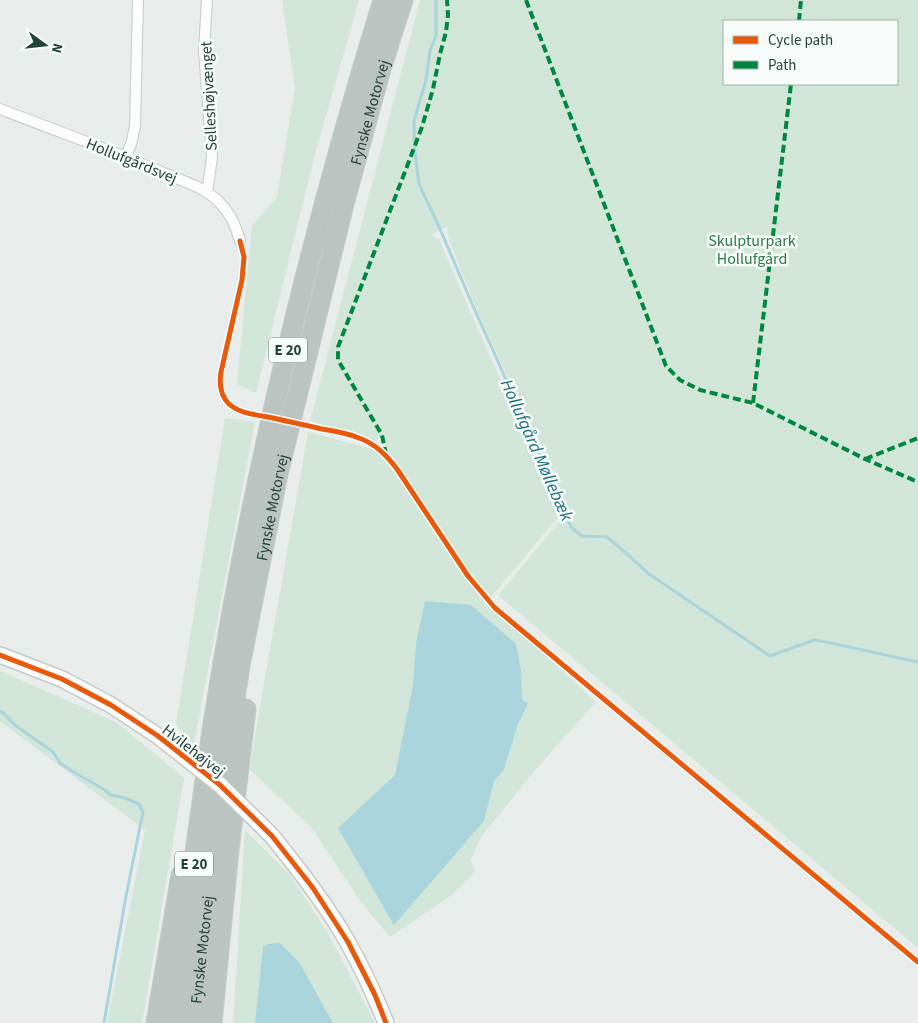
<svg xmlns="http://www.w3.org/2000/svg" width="918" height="1023" font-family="'Source Sans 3',sans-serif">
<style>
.green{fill:#d1e6d8;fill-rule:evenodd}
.water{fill:#a9d4db}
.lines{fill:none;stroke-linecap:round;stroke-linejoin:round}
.stream{stroke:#a9d4db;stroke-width:3}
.street-casing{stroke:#c5cac8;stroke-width:12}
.secondary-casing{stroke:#c3cbc8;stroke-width:18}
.highway-casing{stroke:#c3ccc9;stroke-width:21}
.street{stroke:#fcfcfc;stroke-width:10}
.secondary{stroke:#fcfcfc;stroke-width:15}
.highway{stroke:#bcc4c2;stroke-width:19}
.secondary-bridge-casing{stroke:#c3cbc8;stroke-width:18;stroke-linecap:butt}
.secondary-bridge{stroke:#fcfcfc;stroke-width:15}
.quiet{stroke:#00873e;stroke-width:4;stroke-dasharray:8 4;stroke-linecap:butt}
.cycleway-casing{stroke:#f7fbf9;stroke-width:8}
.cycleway{stroke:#e8590c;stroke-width:5}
.labels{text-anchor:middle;stroke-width:5;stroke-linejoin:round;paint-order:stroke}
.shield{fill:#f7fbf9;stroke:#637a73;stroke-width:1}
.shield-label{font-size:15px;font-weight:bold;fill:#24423a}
.street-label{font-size:16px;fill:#24423a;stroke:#f7fbf9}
.park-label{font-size:16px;fill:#2d7a4b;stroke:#f7fbf9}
.water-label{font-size:18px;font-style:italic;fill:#1c6f80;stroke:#f7fbf9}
</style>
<rect width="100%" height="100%" fill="#e8edeb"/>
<g class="green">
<polygon points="282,0 359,0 316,151 256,393 237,384 252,226 277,197 295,88"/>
<path d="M420,0H918V948L498,595L566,514L563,498L477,310L448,237L447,226L431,235L439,239L470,311L555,502L560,515L489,599L482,593L490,604L596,702L536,769L481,837L471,860L475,872L453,894L390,937L361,902L311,827L249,769L308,432L387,453L383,434L375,442L310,421ZM724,21H897V84H724Z"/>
<polygon points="225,418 255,422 194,744 176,724"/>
<polygon points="0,671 116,722 184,778 142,1023 107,1023 145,830 0,721"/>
<polygon points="245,830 289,874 328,933 375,1023 233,1023"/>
</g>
<g class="water">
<polygon points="425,601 471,605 516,644 521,671 522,700 528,703 518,724 504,769 494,781 484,821 394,925 338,828 395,775 413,686 416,643"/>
<polygon points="280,943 299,962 333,1023 255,1023 263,947 268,944"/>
</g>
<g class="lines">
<g class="stream">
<polyline points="436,0 436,36 430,51 426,80 414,121 415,153 419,184 440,229 473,306 561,502 571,527 582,536 607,537 627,554 649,574 770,656 814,640 826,642 918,662"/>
<polyline points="0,711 3,713 15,725 53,752 60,763 72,771 105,790 111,795 125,798 139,804 143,812 126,896 104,1023"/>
</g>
<g class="street-casing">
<g id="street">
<path d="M0,109C55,130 110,150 164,173C182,181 204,187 218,201C230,212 236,226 240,241"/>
<polyline points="126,157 132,141 135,125 138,0"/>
<polyline points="206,191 208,186 212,157 204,51 207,0"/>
</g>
</g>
<g class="secondary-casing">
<g id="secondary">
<polyline points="0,655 62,679 111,705 158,736"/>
<path d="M272,836C299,870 327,905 348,943C363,969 375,996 386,1023"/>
</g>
</g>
<g class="highway-casing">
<g id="highway">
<polyline points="156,1023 181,875"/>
<path d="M175,1023C181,952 191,880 201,809C206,775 210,740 216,705C254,467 312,231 383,0"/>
<path id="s1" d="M193,1023L213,847L224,771L240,666L278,474L344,204L381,69L403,0"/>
<polyline points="212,1023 229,850 246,709"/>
</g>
</g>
<use href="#street" class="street"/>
<use href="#secondary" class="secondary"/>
<use href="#highway" class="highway"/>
<g class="secondary-bridge-casing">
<polyline id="secondary-bridge" points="158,736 220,785 272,836"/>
</g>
<use href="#secondary-bridge" class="secondary-bridge"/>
<g class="quiet">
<polyline points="526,0 666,366 680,380 700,390 753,403 865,459 918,482"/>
<polyline points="799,21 801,0"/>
<polyline points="753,403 791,84"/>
<polyline points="386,455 382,435 338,360 338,347 422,127 433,89 440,54 446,32 448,15 447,0"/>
<polyline points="865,459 918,438"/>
</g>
<g class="cycleway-casing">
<g id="cycleway">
<path d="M240,241L244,257L242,280L221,372C219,384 220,395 229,404C240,414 259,415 273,418C289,422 306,425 322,429C334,431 347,433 359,438C376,444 387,456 397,469L468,576L495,608L918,962"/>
<polyline points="0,655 62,679 111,705 158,736 220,785 272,836 313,888 348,942 375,995 386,1023"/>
</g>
</g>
<use href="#cycleway" class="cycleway"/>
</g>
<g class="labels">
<g class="shield">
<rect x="269" y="337.5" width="38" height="25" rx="4"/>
<rect x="175" y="851.5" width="38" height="25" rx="4"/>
</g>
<g class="shield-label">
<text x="288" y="355">E 20</text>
<text x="194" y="869">E 20</text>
</g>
<g class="street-label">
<text transform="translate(208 96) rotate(-93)" y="6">Selleshøjvænget</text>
<text dy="6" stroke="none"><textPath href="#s1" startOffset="929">Fynske Motorvej</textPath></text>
<text transform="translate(132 160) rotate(22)" y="6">Hollufgårdsvej</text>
<text dy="6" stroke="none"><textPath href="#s1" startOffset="522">Fynske Motorvej</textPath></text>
<text transform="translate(194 750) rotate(38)" y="6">Hvilehøjvej</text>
<text dy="6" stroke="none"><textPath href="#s1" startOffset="74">Fynske Motorvej</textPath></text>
</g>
<g class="park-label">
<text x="752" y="246">Skulpturpark<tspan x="752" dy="18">Hollufgård</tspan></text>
</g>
<g class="water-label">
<text transform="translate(537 450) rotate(66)" y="6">Hollufgård Møllebæk</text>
</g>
</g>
<rect x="723" y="20" width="175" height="65" fill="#f7fbf9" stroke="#a3b1ad"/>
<rect x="733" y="36" width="25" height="8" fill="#e8590c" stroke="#a3b1ad"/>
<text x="768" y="45" font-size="15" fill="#24423a">Cycle path</text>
<rect x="733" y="61" width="25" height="8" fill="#00873e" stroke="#a3b1ad"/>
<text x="768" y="70" font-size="15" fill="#24423a">Path</text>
<g transform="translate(45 45) rotate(105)" stroke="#f7fbf9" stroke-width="4" paint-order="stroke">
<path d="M0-4L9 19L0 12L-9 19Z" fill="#24423a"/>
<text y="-8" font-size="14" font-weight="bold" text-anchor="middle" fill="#24423a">N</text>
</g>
</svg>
